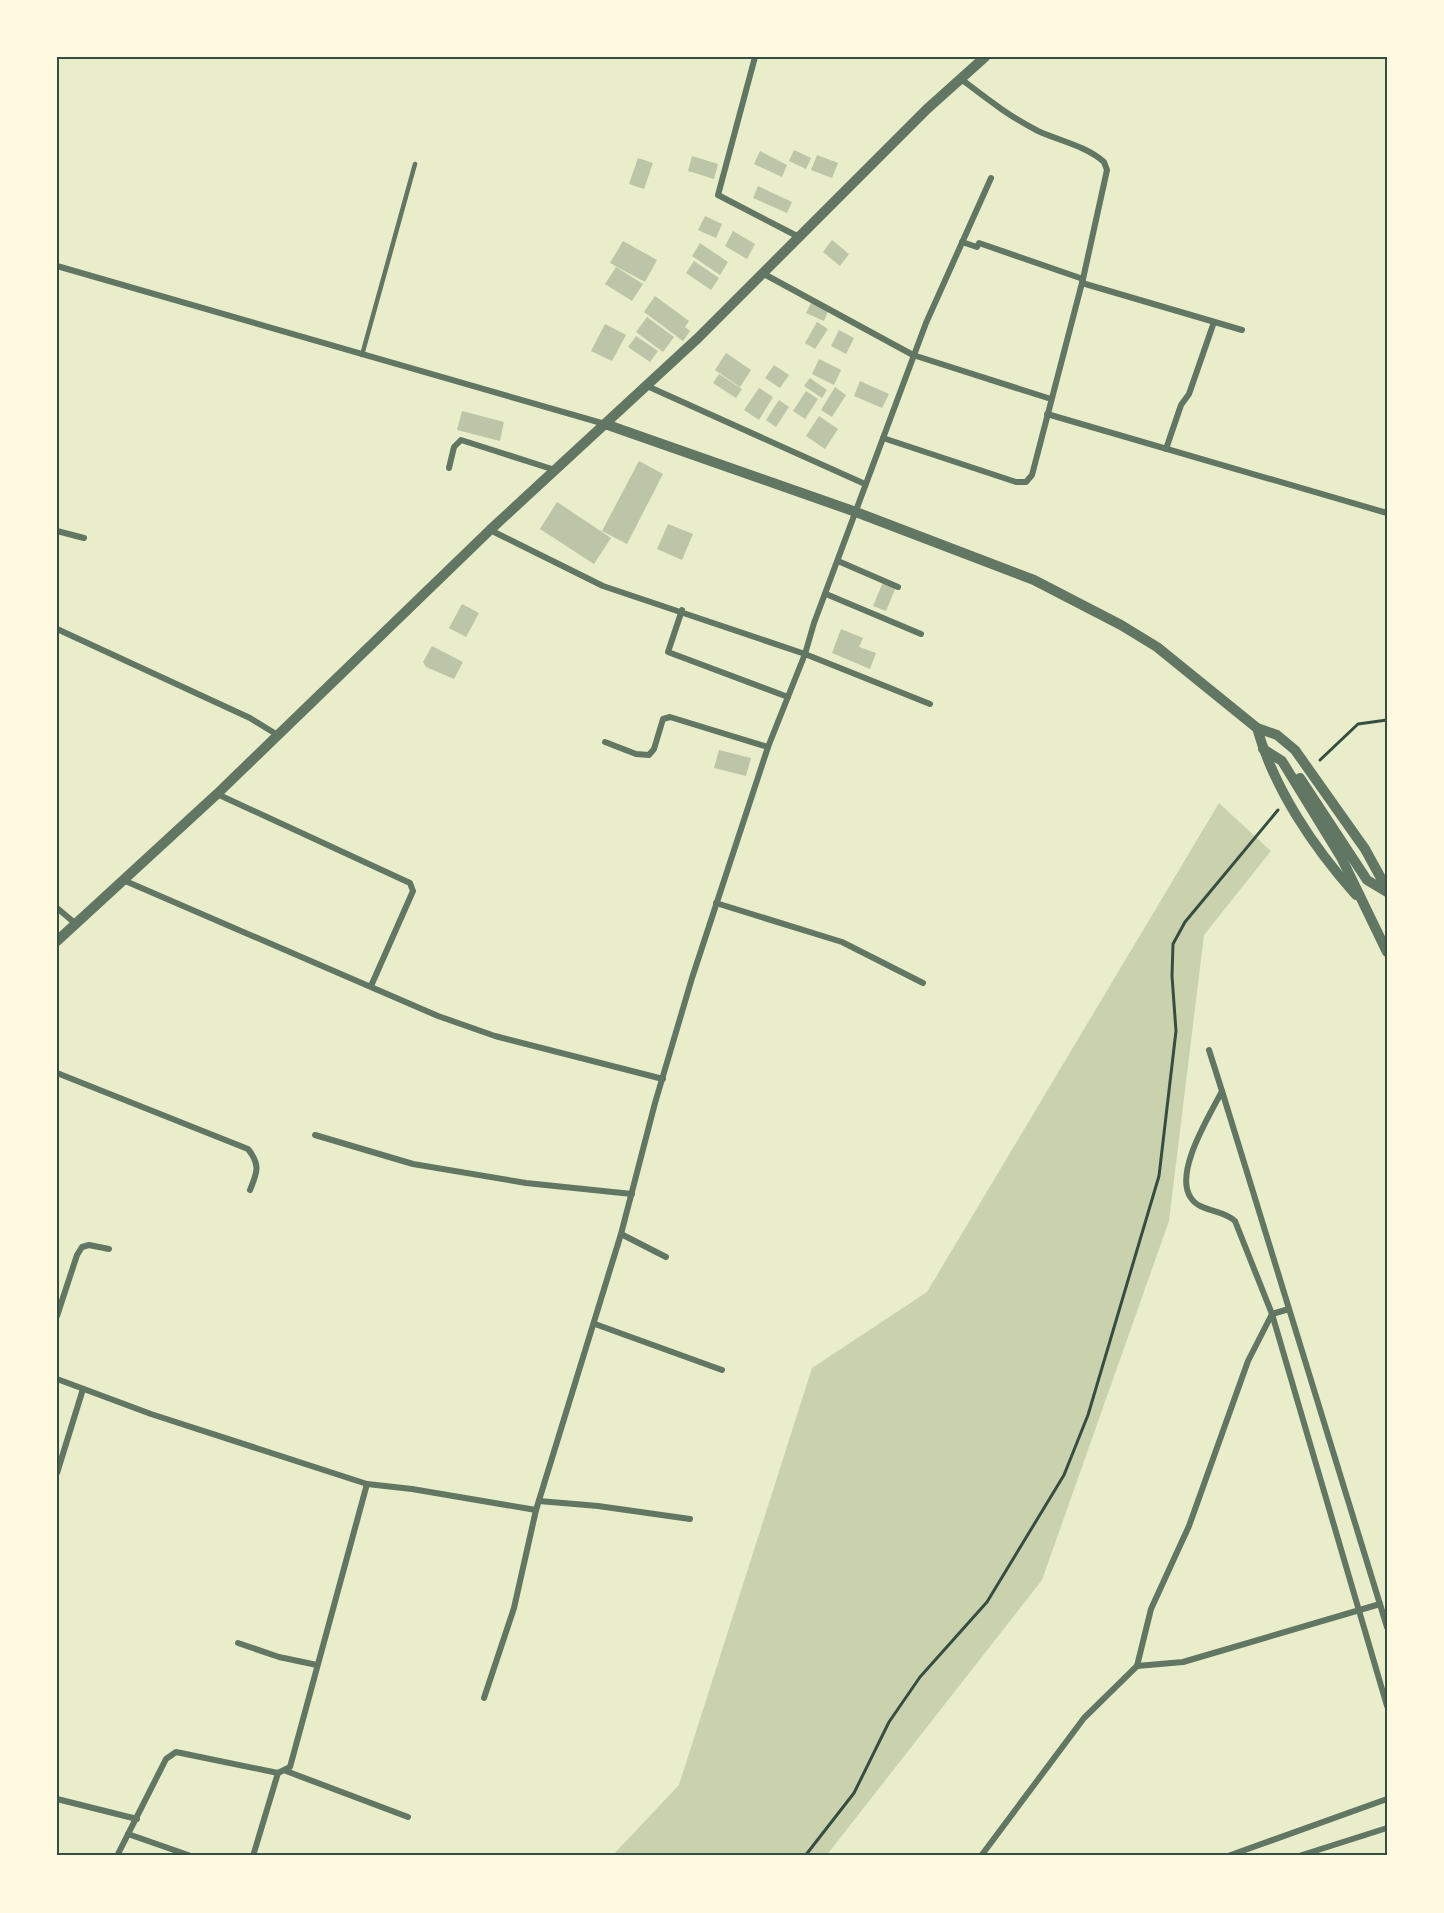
<svg xmlns="http://www.w3.org/2000/svg" width="1444" height="1913" font-family="'Varela Round',sans-serif">
<style>
.green{fill:#cad2ad}
.building{fill:#bcc5a7}
.lines{fill:none;stroke-linecap:round;stroke-linejoin:round}
.path{stroke:#344e41;stroke-width:3}
.service{stroke:#617663;stroke-width:4.5}
.minor{stroke:#617663;stroke-width:6}
.tertiary{stroke:#617663;stroke-width:10}
.neatline{fill:none;stroke:#344e41;stroke-width:2}
</style>
<rect width="100%" height="100%" fill="#e9edc9"/>
<polygon class="green" points="1219,803 1271,851 1204,935 1169,1221 1042,1580 826,1856 612,1856 679,1785 812,1368 927,1292"/>
<g class="building">
<polygon points="794,150 811,158 806,169 789,161"/>
<polygon points="760,151 787,165 782,177 754,164"/>
<polygon points="817,155 838,163 832,178 811,170"/>
<polygon points="692,156 718,164 714,179 688,171"/>
<polygon points="638,158 653,163 644,189 629,184"/>
<polygon points="758,186 792,202 787,213 753,198"/>
<polygon points="705,216 722,224 716,238 698,230"/>
<polygon points="733,231 755,244 747,259 725,246"/>
<polygon points="832,240 849,254 840,266 823,252"/>
<polygon points="623,241 657,260 645,282 610,263"/>
<polygon points="700,243 728,262 720,275 692,256"/>
<polygon points="694,261 719,278 711,290 686,273"/>
<polygon points="616,267 643,284 632,301 605,284"/>
<polygon points="655,296 689,321 685,327 690,331 683,341 644,312"/>
<polygon points="811,303 828,311 824,321 806,313"/>
<polygon points="647,317 674,337 663,352 636,332"/>
<polygon points="817,322 828,329 815,349 805,343"/>
<polygon points="605,324 626,335 612,361 591,351"/>
<polygon points="839,330 854,338 846,354 831,346"/>
<polygon points="636,336 658,351 650,362 628,347"/>
<polygon points="726,353 751,370 740,387 715,370"/>
<polygon points="819,359 841,370 834,385 812,374"/>
<polygon points="774,365 789,375 780,388 765,378"/>
<polygon points="719,374 742,389 736,398 713,383"/>
<polygon points="810,378 827,390 822,398 804,386"/>
<polygon points="860,381 889,394 882,408 854,396"/>
<polygon points="835,387 846,395 832,417 821,410"/>
<polygon points="759,388 773,397 759,420 744,410"/>
<polygon points="806,391 818,399 805,419 793,411"/>
<polygon points="779,400 789,407 776,427 766,420"/>
<polygon points="462,411 504,422 500,441 457,430"/>
<polygon points="819,416 838,429 825,449 806,436"/>
<polygon points="639,461 663,474 627,544 602,531"/>
<polygon points="557,502 611,538 594,564 540,529"/>
<polygon points="668,524 693,534 682,560 657,549"/>
<polygon points="883,582 896,587 886,611 873,606"/>
<polygon points="462,604 479,613 466,637 449,628"/>
<polygon points="841,629 863,638 859,647 876,653 870,669 832,653"/>
<polygon points="432,646 463,662 454,679 426,667 423,662"/>
<polygon points="719,750 751,758 746,776 714,768"/>
</g>
<g class="lines">
<g class="path">
<polyline points="1320,760 1358,724 1387,720"/>
<polyline points="805,1856 854,1793 889,1722 920,1677 987,1602 1064,1475 1088,1415 1159,1176 1176,1031 1172,976 1173,944 1185,922 1278,810"/>
</g>
<polyline class="service" points="362,355 415,164"/>
<g class="minor">
<polyline points="755,57 718,195 799,237"/>
<polyline points="962,242 977,247 979,243 1083,279"/>
<polyline points="57,266 605,424"/>
<polyline points="764,274 913,355 1051,399"/>
<polyline points="1082,283 1242,330"/>
<polyline points="647,386 865,484"/>
<polyline points="1047,414 1387,513"/>
<path d="M883,438L1016,482H1026L1032,475L1083,279L1107,170L1104,162C1086,146 1060,141 1038,131C1010,117 986,98 961,79"/>
<polyline points="1166,449 1181,405 1189,394 1214,322"/>
<polyline points="449,468 454,447 461,440 555,470"/>
<polyline points="490,530 603,586 805,654 930,704"/>
<polyline points="57,531 84,538"/>
<polyline points="838,561 898,587"/>
<polyline points="826,594 921,634"/>
<polyline points="682,610 668,652 788,697"/>
<polyline points="57,629 250,718 276,734"/>
<polyline points="605,742 636,754 649,755 654,749 663,719 670,717 768,747"/>
<polyline points="217,794 410,883 413,891 371,986"/>
<polyline points="123,880 438,1016 495,1036 663,1079"/>
<polyline points="716,903 842,942 923,983"/>
<polyline points="57,908 76,924"/>
<path d="M1209,1050L1222,1091C1210,1115 1173,1173 1191,1198C1200,1212 1223,1209 1235,1221L1272,1314L1387,1706"/>
<path d="M57,1073L248,1149C261,1165 257,1173 250,1190"/>
<polyline points="1222,1091 1387,1627"/>
<polyline points="315,1135 413,1164 526,1183 632,1194"/>
<polyline points="621,1234 666,1257"/>
<polyline points="57,1316 77,1255 82,1247 89,1245 109,1249"/>
<polyline points="595,1324 722,1370"/>
<polyline points="57,1379 151,1414 367,1484 412,1489 536,1510"/>
<polyline points="57,1473 83,1389"/>
<polyline points="539,1501 598,1506 690,1519"/>
<polyline points="238,1643 279,1657 317,1665"/>
<polyline points="1137,1666 1183,1662 1380,1604"/>
<polyline points="484,1698 514,1608 536,1510 621,1234 655,1103 692,978 768,747 805,654 814,623 926,323 991,178"/>
<polyline points="286,1771 408,1817"/>
<polyline points="57,1799 137,1819"/>
<polyline points="128,1834 191,1856"/>
<polyline points="117,1856 166,1759 176,1752 278,1773 290,1767 367,1484"/>
<polyline points="253,1856 278,1773"/>
<polyline points="981,1856 1084,1718 1137,1666 1151,1609 1189,1526 1248,1361 1272,1314 1289,1309"/>
<polyline points="1228,1856 1387,1799"/>
<polyline points="1299,1856 1387,1828"/>
</g>
<g class="tertiary">
<polyline points="605,424 856,512 1034,580 1121,625 1157,647 1257,728 1277,735 1295,750 1365,849 1387,889"/>
<path d="M1257,728C1274,789 1314,848 1356,895"/>
<polyline points="1263,749 1282,761 1342,859 1387,952"/>
<polyline points="1300,778 1367,880 1387,892"/>
<polyline points="57,941 217,794 490,530 698,338 927,109 985,57"/>
</g>
</g>
<rect width="1444" height="1913" fill="none" stroke="#fefae0" stroke-width="117"/>
<rect x="58" y="58" width="1328" height="1796" class="neatline"/>
</svg>
